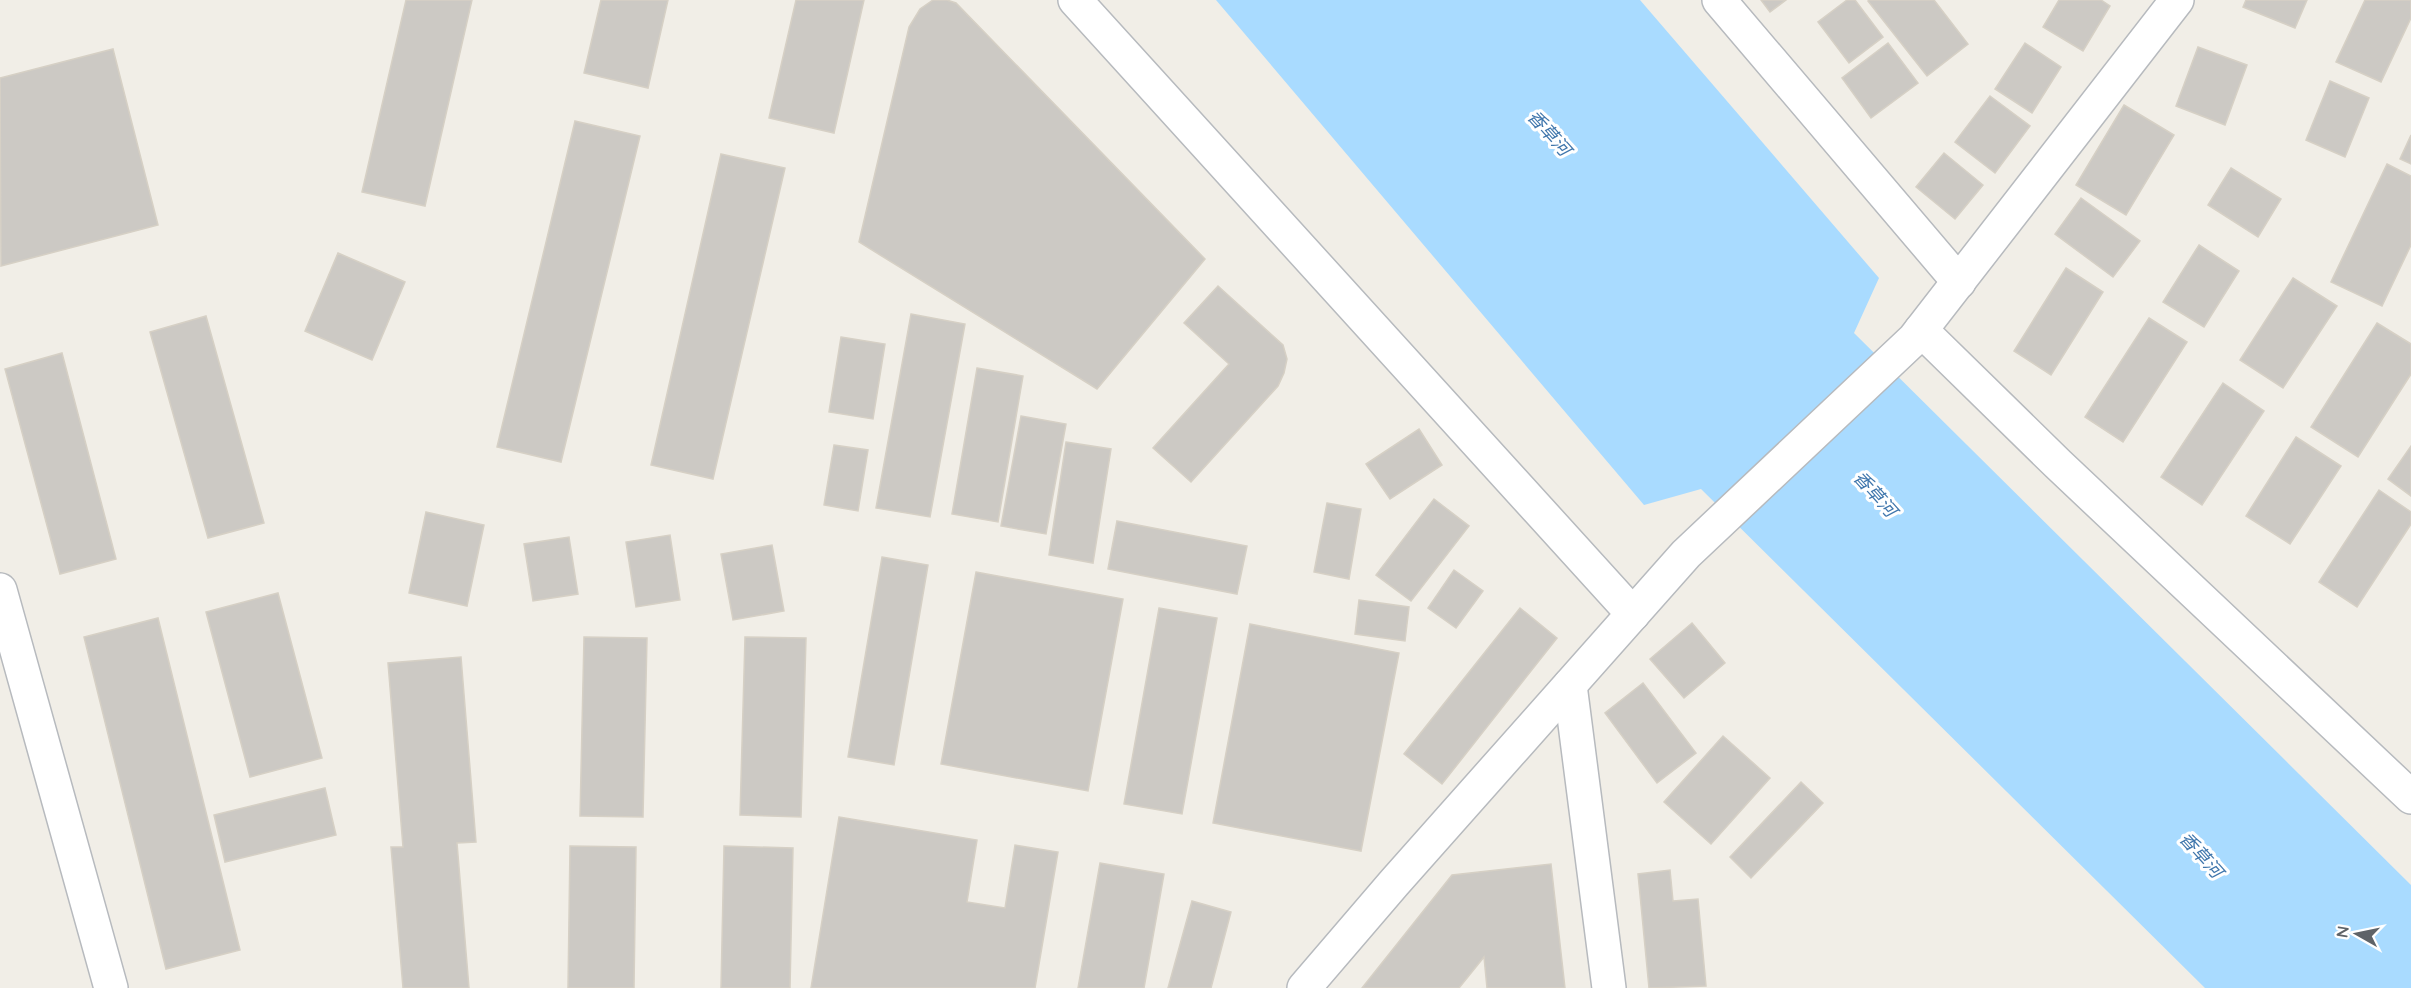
<svg xmlns="http://www.w3.org/2000/svg" width="2411" height="988" font-family="Quicksand,'Noto Sans SC',sans-serif">
<style>
.water{fill:#a9dbff}
.building{fill:#ccc9c4;stroke:#d6d0c5;stroke-width:1.5}
.lines{fill:none;stroke-linecap:round;stroke-linejoin:round}
.minor-casing{stroke:#b7babe;stroke-width:36}
.minor{stroke:#fff;stroke-width:33}
.labels{text-anchor:middle;stroke-width:6;stroke-linejoin:round;paint-order:stroke}
.water-label{font-size:18px;font-style:italic;fill:#3f76ac;stroke:#fff}
</style>
<rect width="100%" height="100%" fill="#f1eee7"/>
<polygon class="water" points="1216,0 1640,0 1879,278 1854,333 2411,885 2411,988 2205,988 1701,489 1644,505"/>
<g class="building">
<polygon points="406,0 472,0 425,206 362,192"/>
<polygon points="601,0 668,0 648,88 584,73"/>
<polygon points="796,0 864,0 834,133 769,118"/>
<polygon points="933,0 947,0 956,3 1205,259 1097,389 859,242 909,27 920,9"/>
<polygon points="1761,0 1786,0 1770,12"/>
<polygon points="1847,0 1855,0 1883,37 1849,63 1818,22"/>
<polygon points="1869,0 1934,0 1968,44 1927,76 1868,1"/>
<polygon points="2059,0 2101,0 2110,6 2083,51 2043,27"/>
<polygon points="2246,0 2307,0 2295,28 2243,7"/>
<polygon points="2365,0 2411,0 2411,18 2381,82 2336,62"/>
<polygon points="1888,43 1918,83 1871,118 1842,78"/>
<polygon points="2025,43 2061,67 2032,113 1995,89"/>
<polygon points="2198,47 2247,65 2225,125 2176,106"/>
<polygon points="113,49 158,225 1,266 0,78"/>
<polygon points="2330,81 2369,98 2345,157 2306,140"/>
<polygon points="1990,96 2030,126 1995,173 1955,142"/>
<polygon points="2124,105 2174,135 2126,215 2076,185"/>
<polygon points="575,121 640,136 561,462 497,447"/>
<polygon points="2411,135 2411,164 2400,159"/>
<polygon points="1944,153 1983,185 1955,219 1916,187"/>
<polygon points="721,154 785,168 713,479 651,465"/>
<polygon points="2387,164 2411,176 2411,245 2382,306 2331,282"/>
<polygon points="2231,168 2281,199 2258,237 2208,205"/>
<polygon points="2081,198 2140,241 2113,277 2055,234"/>
<polygon points="2199,245 2239,271 2204,327 2163,302"/>
<polygon points="338,253 405,282 372,360 305,331"/>
<polygon points="2066,268 2103,292 2051,375 2014,351"/>
<polygon points="2293,278 2337,306 2283,388 2240,360"/>
<polygon points="1218,286 1283,345 1287,359 1284,373 1278,386 1191,482 1153,448 1229,364 1184,323"/>
<polygon points="911,314 965,324 930,517 876,508"/>
<polygon points="206,316 264,523 208,538 150,332"/>
<polygon points="2149,318 2187,342 2123,442 2085,417"/>
<polygon points="2377,323 2411,344 2411,374 2358,457 2311,427"/>
<polygon points="841,337 885,344 873,419 829,412"/>
<polygon points="62,353 116,559 60,574 5,369"/>
<polygon points="977,368 1023,376 998,522 952,514"/>
<polygon points="2223,383 2264,411 2202,505 2161,477"/>
<polygon points="1021,416 1066,424 1046,534 1001,526"/>
<polygon points="1419,429 1442,465 1390,499 1366,464"/>
<polygon points="2296,437 2341,466 2290,544 2246,516"/>
<polygon points="1066,442 1111,449 1093,563 1049,555"/>
<polygon points="834,445 868,450 858,511 824,505"/>
<polygon points="2411,446 2411,496 2388,479"/>
<polygon points="2379,490 2411,512 2411,524 2357,607 2319,582"/>
<polygon points="1434,499 1469,526 1411,601 1376,575"/>
<polygon points="1327,503 1361,509 1349,579 1314,572"/>
<polygon points="426,512 484,525 467,606 409,593"/>
<polygon points="1117,521 1247,546 1237,594 1108,569"/>
<polygon points="670,535 680,600 636,607 626,542"/>
<polygon points="569,537 578,594 533,601 524,544"/>
<polygon points="772,545 784,611 733,620 721,554"/>
<polygon points="882,557 928,565 894,765 848,757"/>
<polygon points="1454,570 1483,591 1456,628 1428,608"/>
<polygon points="976,572 1123,599 1088,791 941,764"/>
<polygon points="278,593 322,758 250,777 206,612"/>
<polygon points="1359,600 1409,607 1405,641 1355,634"/>
<polygon points="1159,608 1217,618 1182,814 1124,804"/>
<polygon points="1520,608 1557,638 1442,784 1404,754"/>
<polygon points="158,618 240,950 166,969 84,637"/>
<polygon points="1692,623 1725,663 1684,698 1650,659"/>
<polygon points="1250,624 1399,653 1361,851 1213,823"/>
<polygon points="584,637 647,638 643,817 580,816"/>
<polygon points="745,637 806,638 801,817 740,815"/>
<polygon points="461,657 476,842 457,843 469,988 403,988 391,847 403,847 388,663"/>
<polygon points="1643,683 1696,753 1657,783 1605,713"/>
<polygon points="1723,736 1770,778 1711,844 1664,802"/>
<polygon points="1801,782 1823,803 1751,878 1730,857"/>
<polygon points="325,788 336,835 225,862 214,815"/>
<polygon points="839,817 977,840 967,902 1005,908 1015,845 1058,852 1035,988 811,988"/>
<polygon points="570,846 636,847 634,988 568,988"/>
<polygon points="724,846 793,848 790,988 721,988"/>
<polygon points="1100,863 1164,874 1144,988 1078,988"/>
<polygon points="1551,864 1565,988 1487,988 1484,957 1459,988 1362,988 1452,875"/>
<polygon points="1670,870 1673,901 1698,899 1706,986 1649,988 1638,874"/>
<polygon points="1192,901 1231,912 1211,988 1168,988"/>
</g>
<g class="lines">
<g class="minor-casing">
<g id="minor">
<polyline points="1075,0 1633,614"/>
<polyline points="1719,0 1959,282"/>
<polyline points="1921,330 2058,464 2411,797"/>
<polyline points="0,590 111,988"/>
<polyline points="1570,685 1609,988"/>
<polyline points="1304,988 1394,883 1686,554 1914,339 2177,0"/>
</g>
</g>
<use href="#minor" class="minor"/>
</g>
<g class="labels">
<g class="water-label">
<text transform="translate(1549 133) rotate(48)" y="6">香草河</text>
<text transform="translate(1875 494) rotate(48)" y="6">香草河</text>
<text transform="translate(2201 855) rotate(48)" y="6">香草河</text>
</g>
</g>
<g transform="translate(2357 934) rotate(279)" stroke="#ffffff" stroke-width="4.5" paint-order="stroke">
<path d="M0-4.5L10 22L0 15L-10 22Z" fill="#5e6368"/>
<text y="-9" font-size="16" font-weight="bold" text-anchor="middle" fill="#5e6368">N</text>
</g>
</svg>
